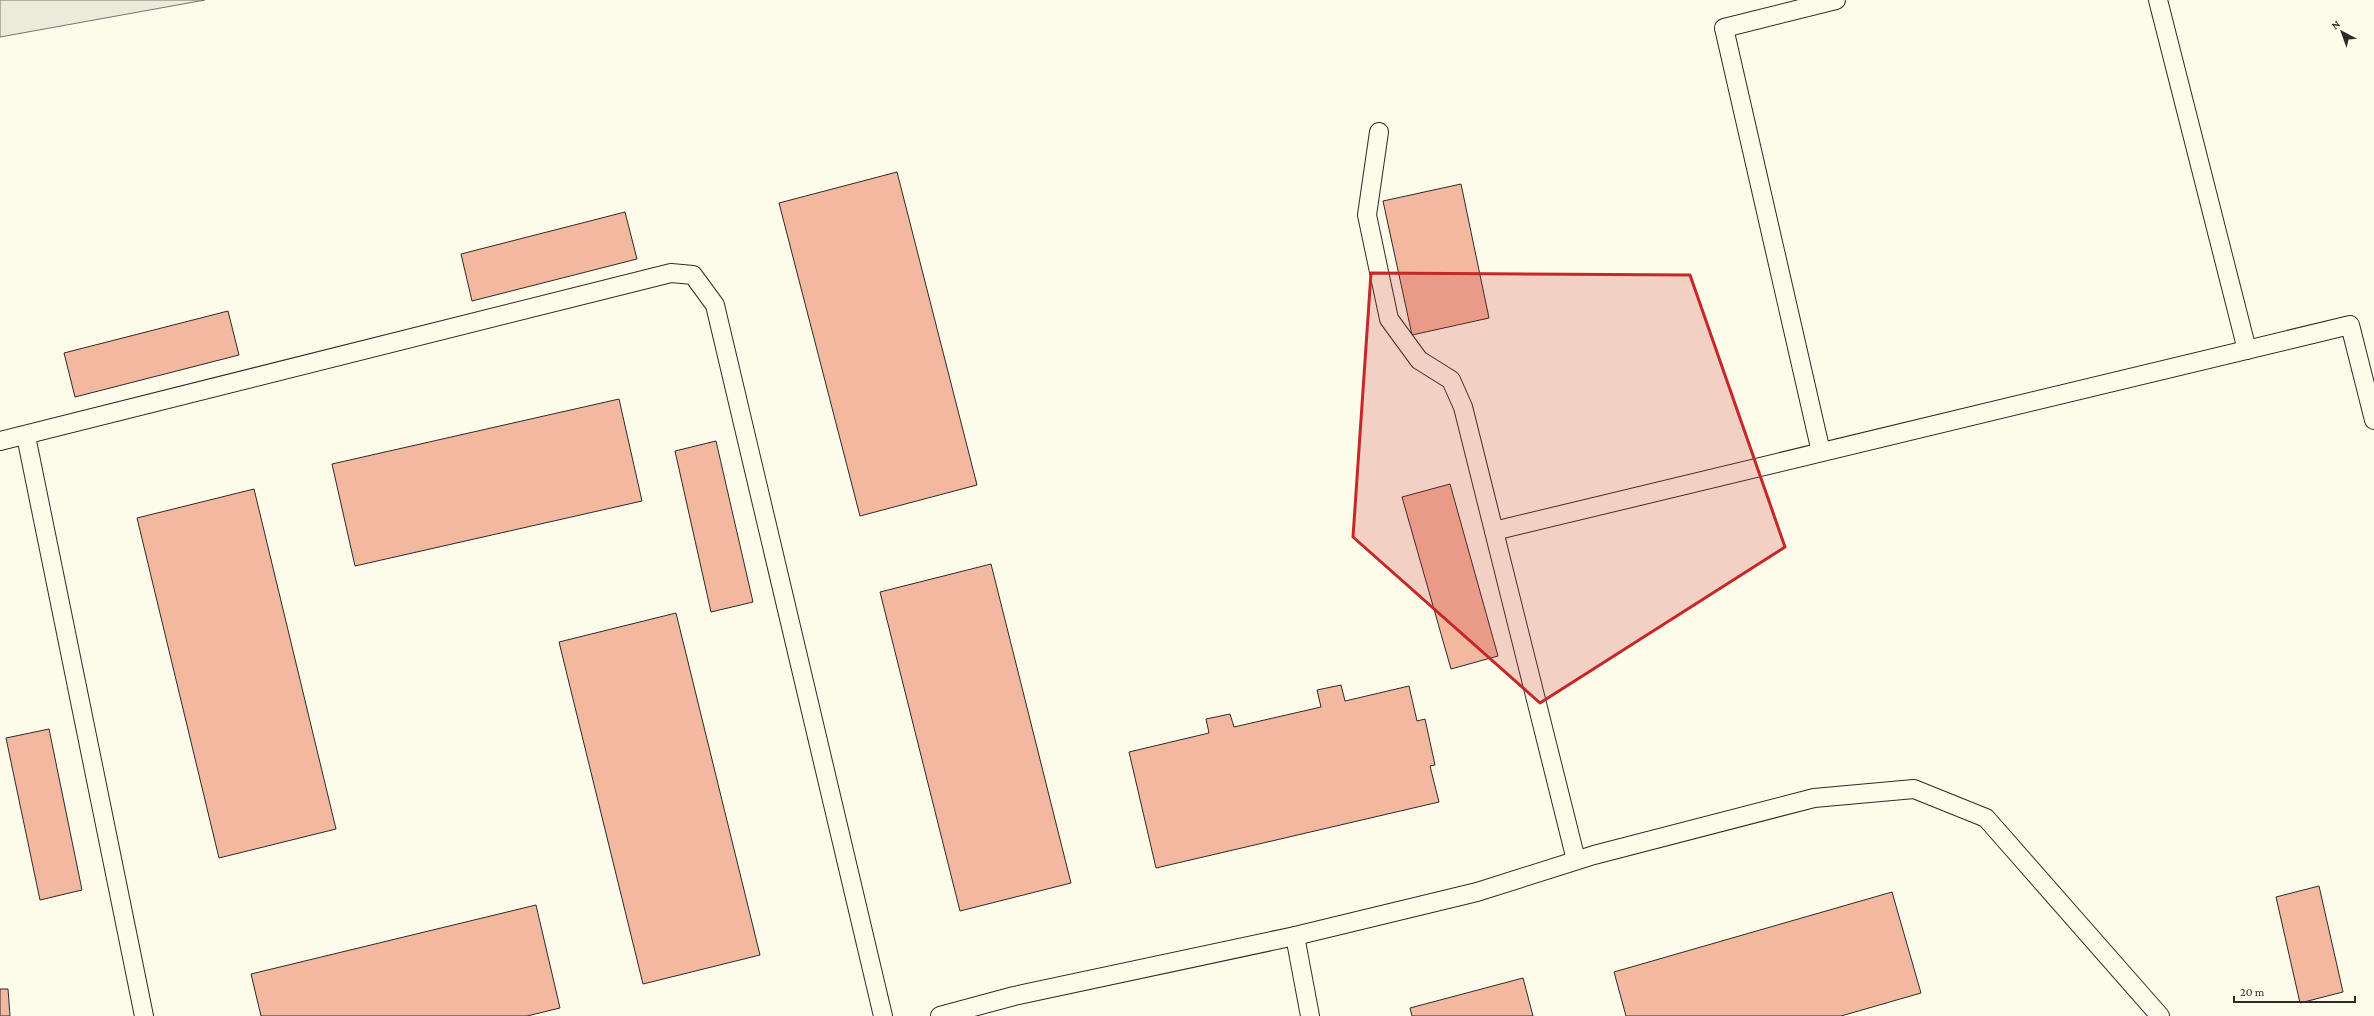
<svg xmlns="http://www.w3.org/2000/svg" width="2374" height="1016" font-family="'Crimson Pro',serif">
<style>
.green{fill:#ecebdb;stroke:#74746e}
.building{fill:#f2b8a0;stroke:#2b2b2b}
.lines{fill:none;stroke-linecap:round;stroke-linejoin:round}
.lane-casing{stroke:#2b2b2b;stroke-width:20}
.lane{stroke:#fdfbea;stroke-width:18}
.marked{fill:#c62828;fill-opacity:0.2;stroke:#c62828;stroke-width:3;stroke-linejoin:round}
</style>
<rect width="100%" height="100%" fill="#fdfbea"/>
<polygon class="green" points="0,0 205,0 0,37"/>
<g class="building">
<polygon points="897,172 977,485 860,516 779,203"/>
<polygon points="1461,184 1489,318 1412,335 1383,201"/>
<polygon points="625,212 637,259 472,301 461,254"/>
<polygon points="228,311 239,355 75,397 64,353"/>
<polygon points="619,399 642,501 355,566 332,464"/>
<polygon points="716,441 753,602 711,612 675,451"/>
<polygon points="1450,484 1498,656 1451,669 1402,497"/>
<polygon points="254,489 336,829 219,858 137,518"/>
<polygon points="991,564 1071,883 960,911 880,592"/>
<polygon points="676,613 760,955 643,984 559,642"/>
<polygon points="1341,685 1345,701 1409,686 1417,721 1425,719 1435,765 1430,766 1439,802 1156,868 1129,752 1209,733 1206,719 1230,714 1234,727 1321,707 1317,690"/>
<polygon points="49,729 82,890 40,900 6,738"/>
<polygon points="2319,886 2343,992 2300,1003 2276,897"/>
<polygon points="1892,892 1921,993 1841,1016 1626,1016 1614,972"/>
<polygon points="536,905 560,1008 527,1016 261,1016 251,974"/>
<polygon points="1523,978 1533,1016 1412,1016 1410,1008"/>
<polygon points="0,989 8,989 10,1016 0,1016"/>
</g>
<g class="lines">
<g class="lane-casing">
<g id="lane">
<polyline points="2158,0 2247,350"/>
<polyline points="1379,132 1367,215 1389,319 1419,360 1451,380 1463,407 1576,860"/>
<polyline points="26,436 144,1016"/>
<polyline points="0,441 671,273 693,275 715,305 883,1016"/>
<polyline points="1821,452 1724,28 1836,0"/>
<polyline points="1494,531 2350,325 2374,420"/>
<polyline points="1295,936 1310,1016"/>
<polyline points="940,1016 1014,996 1295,936 1477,892 1594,855 1814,798 1914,789 1986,818 2160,1016"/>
</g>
</g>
<use href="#lane" class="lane"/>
</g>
<path class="marked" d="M1371,273L1690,275L1785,547L1540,703L1353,537Z"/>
<g transform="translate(2342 32) rotate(319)" stroke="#fdfbea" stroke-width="3" paint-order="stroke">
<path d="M0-3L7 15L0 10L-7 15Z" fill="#2b2b2b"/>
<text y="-6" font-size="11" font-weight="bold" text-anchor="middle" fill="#2b2b2b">N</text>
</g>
<path d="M2234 996v6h121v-6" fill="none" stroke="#2b2b2b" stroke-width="2"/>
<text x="2240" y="996" font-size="12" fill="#2b2b2b" stroke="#fdfbea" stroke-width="3" paint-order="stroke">20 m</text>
</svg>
